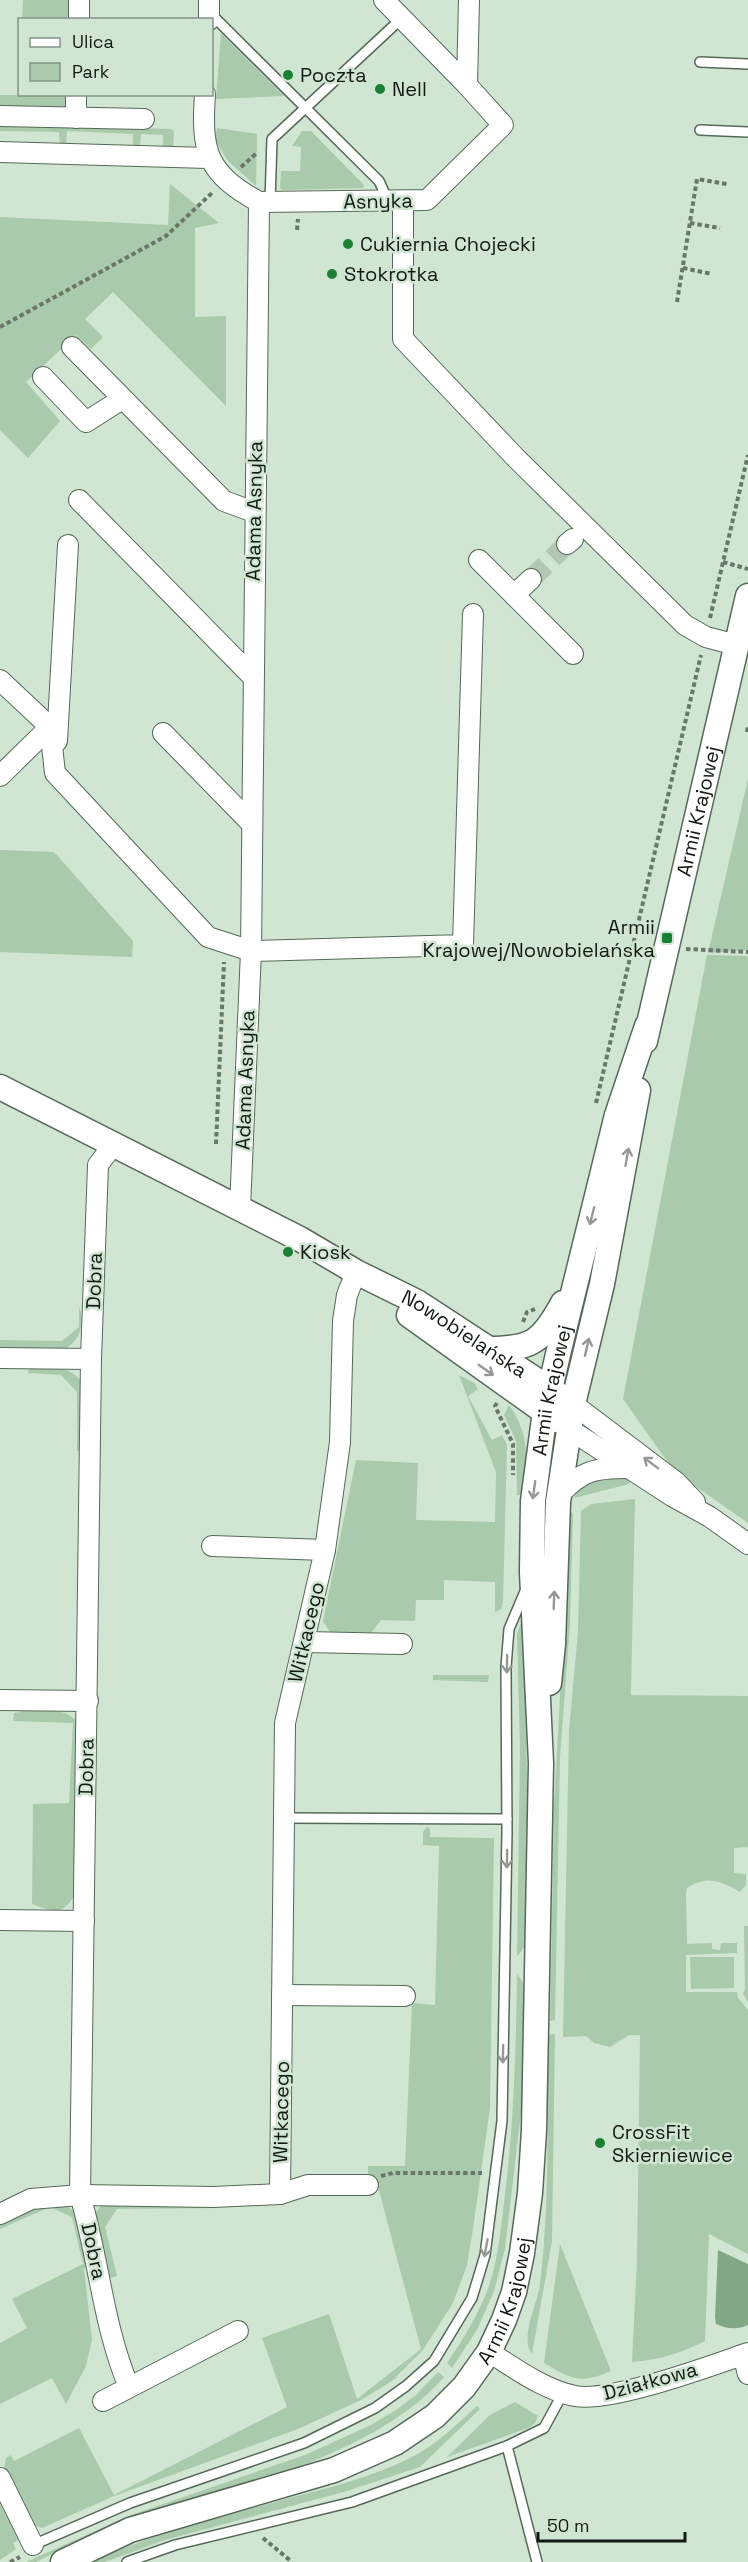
<svg xmlns="http://www.w3.org/2000/svg" width="748" height="2562" font-family="'Space Grotesk',sans-serif">
<style>
.green{fill:#a9caac}
.water{fill:#82a985}
.lines{fill:none;stroke-linecap:round;stroke-linejoin:round}
.minor-tunnel{stroke:#b4c7b5;stroke-width:20;stroke-dasharray:20 10;stroke-linecap:butt}
.service-casing{stroke:#566958;stroke-width:12}
.minor-casing{stroke:#566958;stroke-width:22}
.tertiary-casing{stroke:#566958;stroke-width:27}
.path{stroke:#69776a;stroke-width:4;stroke-dasharray:4.5 3;stroke-linecap:butt}
.service{stroke:#fff;stroke-width:9}
.minor{stroke:#fff;stroke-width:20}
.tertiary{stroke:#fff;stroke-width:24}
.oneway{stroke:#959895}
.poi-dot{fill:#198034;stroke:#d0e6d2;stroke-width:2}
.labels{text-anchor:middle;stroke-width:5;stroke-linejoin:round;paint-order:stroke}
.poi-label{font-size:20px;fill:#131a13;stroke:#d0e6d2;text-anchor:start}
.street-label{font-size:20px;fill:#131a13;stroke:#d0e6d2}
</style>
<rect width="100%" height="100%" fill="#d0e6d2"/>
<g class="green">
<polygon points="23,0 74,0 73,19 22,20"/>
<polygon points="221,33 284,96 216,99"/>
<polygon points="0,95 72,95 66,113 0,113"/>
<polygon points="0,124 171,129 174,131 173,148 167,149 163,146 163,135 141,134 140,146 133,146 133,134 67,131 66,145 60,145 59,132 0,131"/>
<polygon points="217,128 257,134 256,186 228,161 215,140"/>
<polygon points="302,131 311,131 364,185 363,188 283,190 280,188 281,171 300,171 301,147 292,146"/>
<polygon points="170,184 219,223 195,228 195,317 226,316 226,406 113,292 85,319 103,337 91,349 76,335 26,382 60,421 28,458 0,430 0,217 168,225"/>
<polygon points="748,779 748,950 708,953"/>
<polygon points="0,850 54,852 133,941 132,957 0,952"/>
<polygon points="707,955 748,956 748,1523 674,1471 623,1399"/>
<path d="M79,1307C86,1323 79,1346 60,1350L0,1348V1340L62,1341L79,1327Z"/>
<path d="M29,1369C48,1369 68,1364 81,1381L80,1451H77V1392L61,1375L28,1373Z"/>
<polygon points="459,1375 474,1383 478,1389 468,1396 492,1440 502,1435 507,1445 503,1602 501,1609 495,1612 495,1582 444,1580 444,1600 416,1600 415,1621 381,1620 371,1633 330,1632 323,1621 356,1460 418,1463 416,1520 495,1522 496,1472"/>
<path d="M509,1405C531,1436 526,1458 525,1495H517L516,1441L504,1415Z"/>
<path d="M616,1476L630,1480L629,1484L574,1498C580,1480 599,1478 616,1476Z"/>
<path d="M635,1499L631,1695L748,1696V1847L734,1848V1873L746,1874V1885L740,1892C720,1881 708,1875 687,1888L686,1893L687,1944L712,1943V1949L720,1950L721,1943H737V1953L686,1955V1992H737L738,1998L748,2010V2254L709,2234L705,2341C681,2353 659,2360 632,2362L637,2261L640,2035H629L610,2047L594,2043L586,2036L563,2037L569,1731L578,1631L581,1511L591,1504Z"/>
<polygon points="570,1510 573,1514 570,1624 560,1757 555,2020 550,2021 554,1807"/>
<polygon points="523,1617 528,1817 526,1944 517,1957 520,1749 517,1634"/>
<polygon points="433,1675 489,1675 488,1682 433,1680"/>
<path d="M25,1711C44,1711 68,1707 78,1724L76,1892C64,1916 54,1912 32,1904L33,1804L69,1803L73,1723L13,1721L14,1713Z"/>
<polygon points="427,1827 430,1829 430,1837 494,1838 490,2108 473,2229 467,2265 453,2303 423,2350 392,2381 361,2400 298,2429 114,2496 42,2528 31,2524 4,2470 6,2458 11,2455 14,2461 79,2428 114,2495 287,2407 262,2338 329,2314 357,2399 421,2349 377,2183 368,2182 368,2166 405,2166 412,2003 435,2005 439,1846 423,1845 423,1832"/>
<polygon points="744,1926 748,1926 748,2002 743,1994 745,1989"/>
<polygon points="690,1957 734,1957 734,1988 691,1989"/>
<path d="M517,1974L525,1985L522,2104L505,2249L494,2291L477,2330L452,2368L447,2363C464,2338 480,2312 490,2283C498,2257 501,2229 504,2202C514,2126 516,2050 517,1974Z"/>
<path d="M551,2034H555L552,2241L532,2354C519,2338 538,2303 540,2284C550,2202 547,2118 548,2036Z"/>
<polygon points="49,2202 62,2203 74,2211 89,2263 84,2269 92,2340 86,2366 66,2404 52,2378 0,2404 0,2343 27,2328 12,2299 83,2264 72,2217 50,2207 0,2229 0,2222"/>
<polygon points="103,2203 213,2204 216,2208 117,2209 105,2227 117,2276 106,2279 93,2216"/>
<path d="M560,2244L611,2371C581,2384 572,2380 544,2363Z"/>
<path d="M438,2372L444,2377C377,2456 216,2495 119,2524L94,2533L36,2562H26L131,2515L305,2455L371,2425L396,2410L416,2395Z"/>
<polygon points="515,2402 538,2416 535,2423 528,2428 447,2457 490,2415"/>
<path d="M477,2406L480,2409L420,2467L347,2491L165,2540L105,2562H91C152,2534 218,2518 282,2500C327,2488 370,2478 412,2457C437,2444 456,2425 477,2406Z"/>
<polygon points="0,2504 18,2540 13,2543 16,2549 0,2560"/>
</g>
<path class="water" d="M718,2250L748,2264V2325C737,2330 727,2329 716,2324L715,2317Z"/>
<g class="lines">
<polyline class="minor-tunnel" points="531,579 567,544"/>
<g class="service-casing">
<g id="service">
<polyline points="211,14 379,181 384,192 383,202"/>
<polyline points="700,62 748,64"/>
<polyline points="700,130 748,132"/>
<polyline points="270,202 272,139 402,18"/>
<polyline points="284,1818 507,1819"/>
<polyline points="507,2446 537,2562"/>
<polyline points="33,2545 130,2503 304,2443 375,2408 406,2386 434,2361 472,2298 485,2255 502,2121 507,1832 506,1667 509,1629 526,1589"/>
<polyline points="127,2562 175,2545 352,2502 507,2446 544,2428 563,2393"/>
</g>
</g>
<g class="minor-casing">
<g id="minor">
<polyline points="79,20 79,0"/>
<polyline points="209,20 209,0"/>
<polyline points="467,85 469,0"/>
<path d="M205,94C201,153 207,173 259,202L251,951L240,1208"/>
<polyline points="0,116 144,119"/>
<polyline points="76,118 76,94"/>
<polyline points="0,152 208,158"/>
<polyline points="259,202 427,200 503,125 467,85 384,0"/>
<polyline points="403,202 403,339 515,457 685,625 706,637 736,645"/>
<polyline points="72,347 224,501 254,512"/>
<polyline points="43,377 86,422 122,399"/>
<polyline points="79,500 252,676"/>
<polyline points="567,544 573,539"/>
<polyline points="479,560 573,654"/>
<polyline points="514,595 531,579"/>
<polyline points="0,680 50,727"/>
<polyline points="50,727 55,773 208,937 251,951 463,945 473,614"/>
<polyline points="163,733 250,822"/>
<polyline points="57,741 68,545"/>
<polyline points="0,776 50,727"/>
<path d="M113,1145L98,1165L91,1359L80,2195C99,2259 103,2326 129,2387"/>
<polyline points="0,1358 91,1359"/>
<polyline points="573,1404 676,1482 695,1502"/>
<polyline points="569,1429 672,1496 710,1517 748,1544"/>
<path d="M559,1495C582,1470 595,1468 628,1468"/>
<polyline points="212,1546 325,1550"/>
<polyline points="304,1642 402,1644"/>
<polyline points="0,1700 88,1701"/>
<polyline points="0,1920 84,1921"/>
<polyline points="282,1995 405,1996"/>
<polyline points="280,2194 285,1723 325,1550 340,1442 343,1321 347,1295 356,1272"/>
<polyline points="0,2214 31,2199 80,2195 214,2197 280,2194 308,2185 368,2185"/>
<path d="M489,2352C515,2368 544,2390 575,2396C610,2403 710,2366 748,2353"/>
<polyline points="743,2355 748,2374"/>
<polyline points="103,2401 238,2331"/>
<polyline points="0,2478 33,2545"/>
</g>
</g>
<g class="tertiary-casing">
<g id="tertiary">
<path id="s1" d="M645,1041L748,596"/>
<path id="s2" d="M0,1087L300,1239L356,1272L417,1302L562,1397"/>
<polyline points="409,1315 556,1420"/>
<path d="M488,1349C532,1349 542,1342 563,1303"/>
<polyline points="549,1683 553,1644 558,1502 573,1404 602,1284 638,1090"/>
<path id="s3" d="M63,2562L130,2530L334,2470L395,2443L435,2416L464,2387L489,2352L504,2320L514,2292L522,2253L530,2193L534,2130L541,1763L532,1572L533,1501L545,1411L559,1350L617,1115L647,1026"/>
</g>
</g>
<g class="path">
<polyline points="241,167 258,152"/>
<polyline points="690,223 720,228"/>
<polyline points="297,230 298,219"/>
<polyline points="683,268 712,274"/>
<polyline points="677,302 697,179 727,184"/>
<polyline points="0,327 166,236 213,192"/>
<polyline points="723,562 748,569"/>
<polyline points="710,618 748,455"/>
<polyline points="747,732 748,726"/>
<polyline points="686,949 748,952"/>
<polyline points="596,1103 701,655"/>
<polyline points="216,1144 224,962"/>
<polyline points="523,1322 527,1312 535,1309"/>
<polyline points="497,1403 495,1406 513,1444 513,1475"/>
<polyline points="381,2176 393,2173 482,2173"/>
<polyline points="263,2538 292,2562"/>
<polyline points="10,2562 20,2557"/>
</g>
<use href="#service" class="service"/>
<use href="#minor" class="minor"/>
<use href="#tertiary" class="tertiary"/>
</g>
<defs><path id="oneway-shaft" d="M-6 0H5M1.5-3L5.5 0L1.5 3" fill="none" stroke-width="1.6" stroke-linecap="round" stroke-linejoin="round" transform="scale(1.5)"/></defs>
<g class="oneway">
<use href="#oneway-shaft" transform="translate(627 1157) rotate(-80)"/>
<use href="#oneway-shaft" transform="translate(592 1216) rotate(104)"/>
<use href="#oneway-shaft" transform="translate(587 1347) rotate(-77)"/>
<use href="#oneway-shaft" transform="translate(486 1370) rotate(35)"/>
<use href="#oneway-shaft" transform="translate(651 1463) rotate(-143)"/>
<use href="#oneway-shaft" transform="translate(534 1490) rotate(98)"/>
<use href="#oneway-shaft" transform="translate(554 1600) rotate(-88)"/>
<use href="#oneway-shaft" transform="translate(507 1664) rotate(91)"/>
<use href="#oneway-shaft" transform="translate(507 1859) rotate(91)"/>
<use href="#oneway-shaft" transform="translate(503 2054) rotate(91)"/>
<use href="#oneway-shaft" transform="translate(486 2248) rotate(100)"/>
</g>
<g class="poi-dot">
<circle cx="288" cy="75" r="6"/>
<circle cx="380" cy="89" r="6"/>
<circle cx="348" cy="244" r="6"/>
<circle cx="332" cy="274" r="6"/>
<rect x="661" y="932" width="12" height="12" rx="3"/>
<circle cx="288" cy="1252" r="6"/>
<circle cx="600" cy="2143" r="6"/>
</g>
<g class="labels">
<g class="poi-label">
<text x="300" y="82">Poczta</text>
<text x="392" y="96">Nell</text>
<text x="360" y="251">Cukiernia Chojecki</text>
<text x="344" y="281">Stokrotka</text>
<text x="655" y="934" text-anchor="end">Armii<tspan x="655" dy="23">Krajowej/Nowobielańska</tspan></text>
<text x="300" y="1259">Kiosk</text>
<text x="612" y="2139">CrossFit<tspan x="612" dy="23">Skierniewice</tspan></text>
</g>
<g class="street-label">
<text transform="translate(378 201) rotate(-1)" y="7">Asnyka</text>
<text transform="translate(254 511) rotate(-89)" y="7">Adama Asnyka</text>
<text dy="7" stroke="none"><textPath href="#s1" startOffset="236">Armii Krajowej</textPath></text>
<text transform="translate(245 1080) rotate(-88)" y="7">Adama Asnyka</text>
<text transform="translate(94 1281) rotate(-88)" y="7">Dobra</text>
<text dy="7" stroke="none"><textPath href="#s2" startOffset="526">Nowobielańska</textPath></text>
<text dy="7" stroke="none"><textPath href="#s3" startOffset="1456">Armii Krajowej</textPath></text>
<text transform="translate(306 1632) rotate(-77)" y="7">Witkacego</text>
<text transform="translate(86 1767) rotate(-89)" y="7">Dobra</text>
<text transform="translate(281 2112) rotate(-89)" y="7">Witkacego</text>
<text transform="translate(94 2251) rotate(78)" y="7">Dobra</text>
<text dy="7" stroke="none"><textPath href="#s3" startOffset="540">Armii Krajowej</textPath></text>
<text transform="translate(650 2381) rotate(-15)" y="7">Działkowa</text>
</g>
</g>
<rect x="18" y="18" width="195" height="78" fill="#d0e6d2" stroke="#849486" stroke-width="1.5"/>
<rect x="30" y="38" width="30" height="9" fill="#ffffff" stroke="#849486" stroke-width="1.5"/>
<text x="72" y="48" font-size="18" fill="#131a13">Ulica</text>
<rect x="30" y="63" width="30" height="18" fill="#a9caac" stroke="#849486" stroke-width="1.5"/>
<text x="72" y="78" font-size="18" fill="#131a13">Park</text>
<path d="M538 2532v9h147v-9" fill="none" stroke="#131a13" stroke-width="3"/>
<text x="547" y="2532" font-size="18" fill="#131a13" stroke="#d0e6d2" stroke-width="4.5" paint-order="stroke">50 m</text>
</svg>
